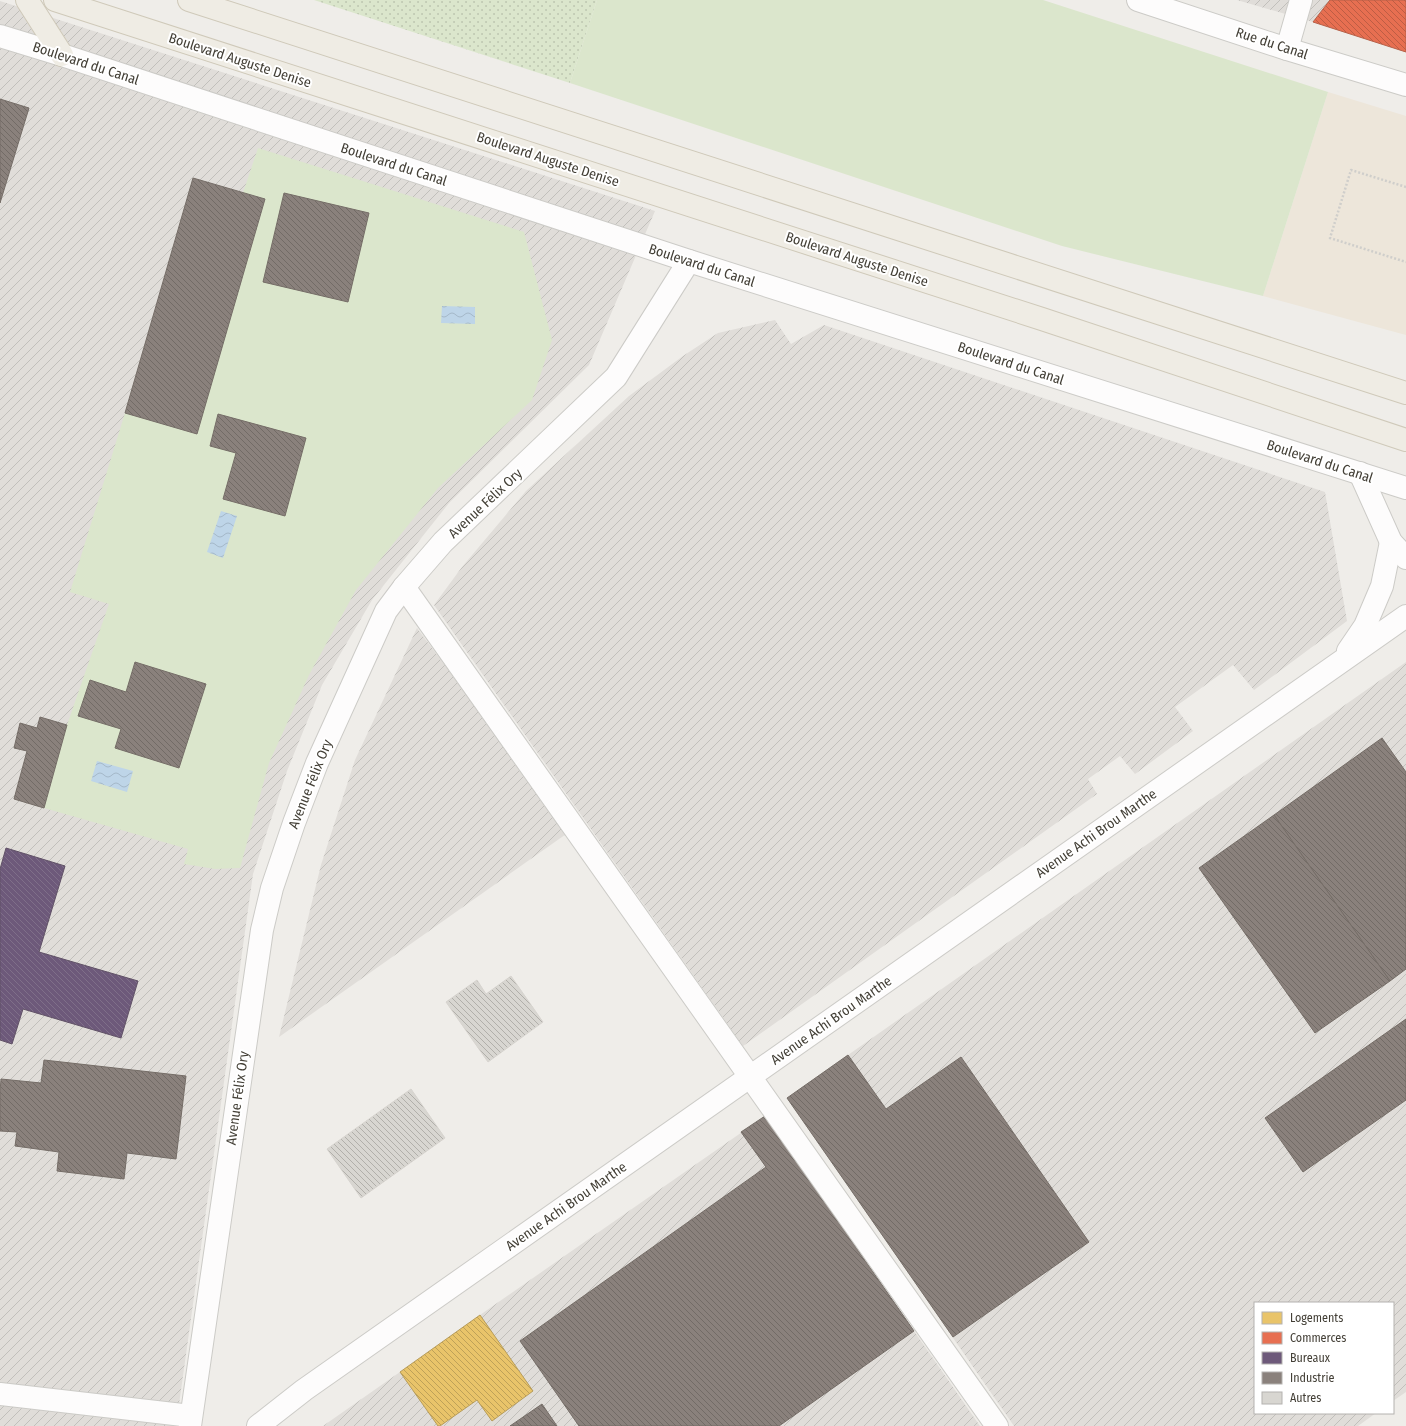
<svg xmlns="http://www.w3.org/2000/svg" width="1406" height="1426" font-family="'Fira Sans Condensed',sans-serif">
<style>
.commercial{fill:#ede6da}
.industrial{fill:url(#industrial-furrows)}
.grass{fill:url(#grass-dots)}
.garden{fill:#dbe6cc}
.water{fill:url(#water-waves)}
.homes{fill:url(#homes-back-hatch);stroke:#b79c5a}
.shops{fill:url(#shops-back-hatch);stroke:#b66149}
.offices{fill:url(#offices-back-hatch);stroke:#605166}
.industry{fill:url(#industry-back-hatch);stroke:#756d67}
.building{fill:url(#building-back-hatch);stroke:#d7d4cf}
.lines{fill:none;stroke-linecap:round;stroke-linejoin:round}
.minor-casing{stroke:#cccbc7;stroke-width:24}
.major-casing{stroke:#cfc9b9;stroke-width:24}
.path{stroke:#cfcecb;stroke-width:2.5;stroke-dasharray:2 2;stroke-linecap:butt}
.minor{stroke:#fdfcfc;stroke-width:22}
.major{stroke:#efece4;stroke-width:22}
.labels{text-anchor:middle;stroke-width:4;stroke-linejoin:round;paint-order:stroke}
.street-label{font-size:14px;fill:#433f36;stroke:#fff}
</style>
<defs>
<pattern id="industrial-furrows" width="10" height="10" patternUnits="userSpaceOnUse"><rect width="10" height="10" fill="#e0ddd9"/><path d="M-1 1l2-2M0 10L10 0M9 11l2-2" fill="none" stroke="#c1bfbb"/></pattern>
<pattern id="grass-dots" width="8" height="8" patternUnits="userSpaceOnUse"><rect width="8" height="8" fill="#dbe6cc"/><path d="M2 2h.1M6 6h.1" fill="none" stroke="#bdc6b0" stroke-width="1.8" stroke-linecap="round"/></pattern>
<pattern id="water-waves" width="16" height="10" patternUnits="userSpaceOnUse"><rect width="16" height="10" fill="#bed5e8"/><path d="M0 5q4-4 8 0t8 0" fill="none" stroke="#a4b8c8"/></pattern>
<pattern id="homes-back-hatch" width="6" height="6" patternUnits="userSpaceOnUse"><rect width="6" height="6" fill="#e9c46a"/><path d="M-1 5l2 2M0 0l6 6M5-1l2 2" fill="none" stroke="#bea158"/></pattern>
<pattern id="shops-back-hatch" width="6" height="6" patternUnits="userSpaceOnUse"><rect width="6" height="6" fill="#e76f51"/><path d="M-1 5l2 2M0 0l6 6M5-1l2 2" fill="none" stroke="#bd5d44"/></pattern>
<pattern id="offices-back-hatch" width="6" height="6" patternUnits="userSpaceOnUse"><rect width="6" height="6" fill="#6d597a"/><path d="M-1 5l2 2M0 0l6 6M5-1l2 2" fill="none" stroke="#7f6f89"/></pattern>
<pattern id="industry-back-hatch" width="6" height="6" patternUnits="userSpaceOnUse"><rect width="6" height="6" fill="#8a817c"/><path d="M-1 5l2 2M0 0l6 6M5-1l2 2" fill="none" stroke="#726b66"/></pattern>
<pattern id="building-back-hatch" width="6" height="6" patternUnits="userSpaceOnUse"><rect width="6" height="6" fill="#d8d6d1"/><path d="M-1 5l2 2M0 0l6 6M5-1l2 2" fill="none" stroke="#b1afaa"/></pattern>
</defs>
<rect width="100%" height="100%" fill="#efede9"/>
<polygon class="commercial" points="1328,92 1406,116 1406,335 1263,296"/>
<g class="industrial">
<polygon points="1237,0 1406,0 1406,52 1313,22"/>
<polygon points="0,1 655,211 589,365 449,503 372,600 322,685 287,771 253,874 176,1426 0,1426"/>
<polygon points="775,320 791,344 824,325 1325,492 1347,621 1254,690 1233,665 1175,707 1193,731 1135,774 1120,756 1088,779 1097,794 743,1046 434,605 462,567 526,491 629,396 683,356 718,333"/>
<polygon points="417,628 569,832 279,1037 321,865 355,760"/>
<polygon points="1406,662 1406,1392 1393,1401 1393,1303 1255,1303 1255,1413 1376,1413 1358,1426 1014,1426 787,1098"/>
<polygon points="765,1116 980,1426 323,1426 400,1372 480,1315"/>
</g>
<polygon class="grass" points="314,0 597,0 570,83"/>
<g class="garden">
<polygon points="597,0 1043,0 1328,92 1263,296 1062,246 570,83"/>
<polygon points="258,148 524,232 552,340 532,400 438,488 356,590 309,675 269,763 240,868 215,869 184,864 188,849 44,808 67,725 109,604 70,592 125,413 197,433 265,199 243,193"/>
</g>
<g class="water">
<polygon points="442,306 475,307 475,324 441,323"/>
<polygon points="221,511 237,516 223,558 207,552"/>
<polygon points="97,761 133,771 127,792 91,781"/>
</g>
<polygon class="homes" points="480,1315 533,1391 492,1421 477,1400 440,1426 438,1426 400,1372"/>
<polygon class="shops" points="1330,0 1406,0 1406,52 1313,22"/>
<polygon class="offices" points="6,848 65,866 39,952 138,981 121,1038 23,1009 12,1044 0,1040 0,869"/>
<g class="industry">
<polygon points="0,99 29,108 0,203"/>
<polygon points="193,178 265,199 197,434 125,413"/>
<polygon points="284,193 369,213 348,302 263,282"/>
<polygon points="218,414 306,438 285,516 223,499 236,453 210,446"/>
<polygon points="135,662 206,684 179,768 115,748 121,729 78,716 90,680 126,692"/>
<polygon points="40,717 67,725 44,808 14,799 27,751 14,748 20,723 37,728"/>
<polygon points="1382,738 1406,772 1406,969 1390,981 1274,815"/>
<polygon points="1274,815 1390,981 1315,1033 1199,868"/>
<polygon points="1406,1019 1406,1100 1303,1172 1265,1118"/>
<polygon points="848,1055 886,1109 961,1057 1089,1242 953,1337 787,1098"/>
<polygon points="44,1060 186,1076 176,1159 127,1153 124,1179 57,1171 59,1152 15,1146 17,1132 0,1131 0,1092 1,1079 41,1083"/>
<polygon points="765,1116 914,1331 779,1426 579,1426 520,1341 766,1167 741,1132"/>
<polygon points="542,1404 557,1426 510,1426"/>
</g>
<g class="building">
<polygon points="511,976 543,1022 488,1062 446,1002 477,980 486,994"/>
<polygon points="411,1089 445,1138 361,1198 327,1149"/>
</g>
<g class="lines">
<g class="minor-casing">
<g id="minor">
<polyline points="1138,0 1287,49 1406,85"/>
<polyline points="0,36 62,55 689,261 1406,488"/>
<polyline points="1287,49 1301,0"/>
<polyline points="1360,473 1391,542 1406,558"/>
<polyline points="404,587 997,1426"/>
<polyline points="1348,651 1365,626 1382,586 1391,542"/>
<polyline points="0,1394 191,1416"/>
<polyline points="190,1426 262,930 272,888 294,823 317,763 386,611 404,587 443,542 616,377 689,261"/>
<polyline points="258,1426 304,1390 1406,616"/>
</g>
</g>
<g class="major-casing">
<g id="major">
<polyline points="27,0 62,55"/>
<polyline points="55,0 1042,319 1406,440"/>
<polyline points="189,0 1406,393"/>
</g>
</g>
<polyline class="path" points="1406,187 1351,170 1330,238 1406,262"/>
<use href="#minor" class="minor"/>
<use href="#major" class="major"/>
</g>
<g class="labels">
<g class="street-label">
<text transform="translate(1272 43) rotate(18)" y="5">Rue du Canal</text>
<text transform="translate(240 60) rotate(18)" y="5">Boulevard Auguste Denise</text>
<text transform="translate(86 63) rotate(18)" y="5">Boulevard du Canal</text>
<text transform="translate(548 159) rotate(18)" y="5">Boulevard Auguste Denise</text>
<text transform="translate(394 164) rotate(18)" y="5">Boulevard du Canal</text>
<text transform="translate(857 259) rotate(18)" y="5">Boulevard Auguste Denise</text>
<text transform="translate(702 265) rotate(18)" y="5">Boulevard du Canal</text>
<text transform="translate(1011 363) rotate(18)" y="5">Boulevard du Canal</text>
<text transform="translate(1320 461) rotate(18)" y="5">Boulevard du Canal</text>
<text transform="translate(485 503) rotate(-43)" y="5">Avenue Félix Ory</text>
<text transform="translate(310 784) rotate(-68)" y="5">Avenue Félix Ory</text>
<text transform="translate(1096 833) rotate(-35)" y="5">Avenue Achi Brou Marthe</text>
<text transform="translate(831 1020) rotate(-35)" y="5">Avenue Achi Brou Marthe</text>
<text transform="translate(237 1098) rotate(-82)" y="5">Avenue Félix Ory</text>
<text transform="translate(566 1206) rotate(-35)" y="5">Avenue Achi Brou Marthe</text>
</g>
</g>
<rect x="1254" y="1302" width="140" height="112" fill="#ffffff" stroke="#b4b2af"/>
<rect x="1262" y="1312" width="20" height="12" fill="#e9c46a" stroke="#b4b2af"/>
<text x="1290" y="1322" font-size="12" fill="#433f36">Logements</text>
<rect x="1262" y="1332" width="20" height="12" fill="#e76f51" stroke="#b4b2af"/>
<text x="1290" y="1342" font-size="12" fill="#433f36">Commerces</text>
<rect x="1262" y="1352" width="20" height="12" fill="#6d597a" stroke="#b4b2af"/>
<text x="1290" y="1362" font-size="12" fill="#433f36">Bureaux</text>
<rect x="1262" y="1372" width="20" height="12" fill="#8a817c" stroke="#b4b2af"/>
<text x="1290" y="1382" font-size="12" fill="#433f36">Industrie</text>
<rect x="1262" y="1392" width="20" height="12" fill="#d8d6d1" stroke="#b4b2af"/>
<text x="1290" y="1402" font-size="12" fill="#433f36">Autres</text>
</svg>
